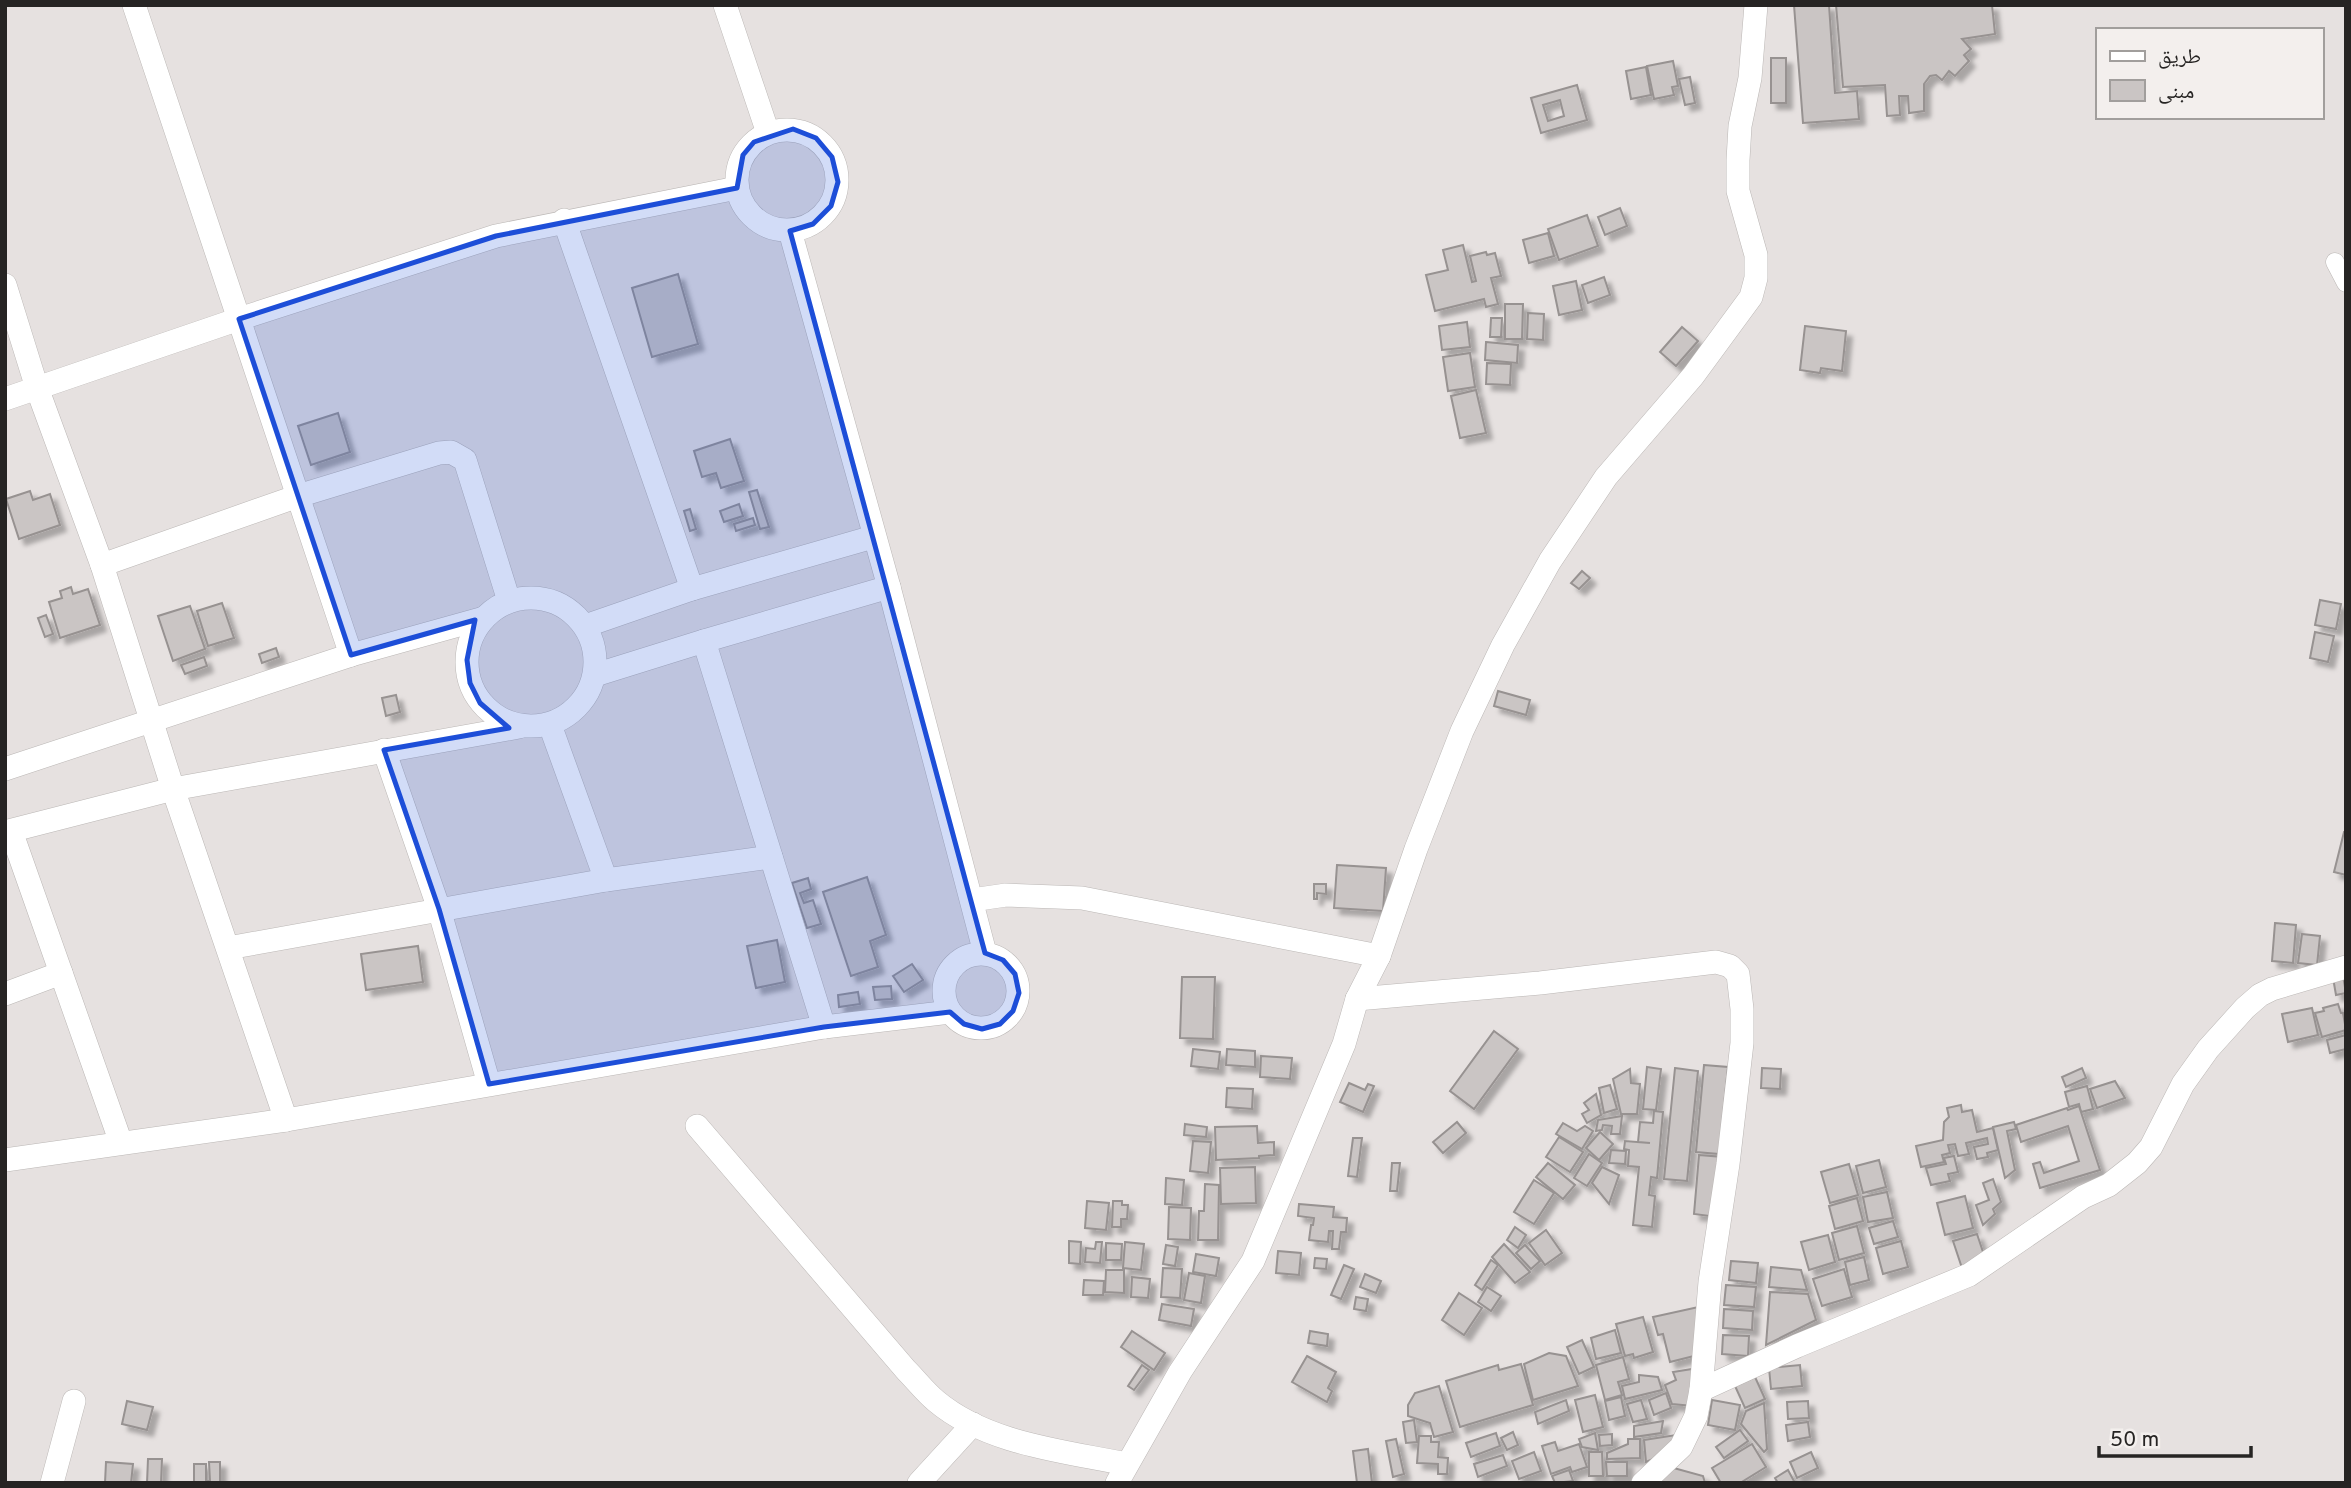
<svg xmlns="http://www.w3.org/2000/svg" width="2351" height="1488" font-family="Overpass,'Noto Naskh Arabic',sans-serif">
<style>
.building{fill:#cac5c4;stroke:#979291;stroke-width:2;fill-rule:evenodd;filter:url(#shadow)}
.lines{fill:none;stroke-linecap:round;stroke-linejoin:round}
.pedestrian-casing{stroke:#bbb7b5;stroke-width:19}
.minor-casing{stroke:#bbb7b5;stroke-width:24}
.pedestrian{stroke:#fff;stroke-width:18}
.minor{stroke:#fff;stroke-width:23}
.marked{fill:#1d4ed8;fill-opacity:0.2;stroke:#1d4ed8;stroke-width:5;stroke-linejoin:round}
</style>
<defs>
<filter id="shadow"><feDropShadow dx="6" dy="6" stdDeviation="2" flood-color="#0004"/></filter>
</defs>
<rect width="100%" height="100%" fill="#e6e1e0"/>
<g class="building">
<polygon points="1794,5 1829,5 1835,93 1857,91 1859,119 1803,123"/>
<polygon points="1836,5 1992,5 1995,34 1962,39 1971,49 1964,55 1969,61 1955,76 1949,71 1942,80 1936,75 1930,76 1924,84 1924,111 1909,113 1908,96 1899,96 1900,115 1887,116 1885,85 1843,87"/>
<rect x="1771" y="58" width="15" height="45"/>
<polygon points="1673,61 1678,86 1672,87 1674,95 1654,99 1647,66"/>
<polygon points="1646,67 1651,95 1631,99 1626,71"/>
<polygon points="1690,77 1695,103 1685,105 1679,79"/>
<path d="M1577,85L1587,120L1541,133L1531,98ZM1560,100L1564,116L1548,121L1543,105Z"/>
<polygon points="1620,208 1627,226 1605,235 1598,217"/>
<polygon points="1587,215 1598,246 1559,260 1548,229"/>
<polygon points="1548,233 1554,256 1529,263 1523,240"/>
<polygon points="1463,245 1472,282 1476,281 1470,256 1486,252 1487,255 1495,253 1501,276 1491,278 1498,304 1486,307 1484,299 1435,311 1426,275 1448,270 1443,250"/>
<polygon points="678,274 698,344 652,357 632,288"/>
<polygon points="1604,277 1610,295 1588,303 1582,285"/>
<polygon points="1576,281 1582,310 1559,315 1553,286"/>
<polygon points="1505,304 1523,304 1522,339 1505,339"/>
<polygon points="1528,313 1544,314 1543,340 1527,339"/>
<polygon points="1491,318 1502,318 1501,337 1490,337"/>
<polygon points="1467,322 1470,347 1442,350 1439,326"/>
<polygon points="1805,326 1846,331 1842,371 1821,368 1820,373 1800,370"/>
<polygon points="1682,327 1698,341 1676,366 1660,352"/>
<polygon points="1486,342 1518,345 1517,363 1485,360"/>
<polygon points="1470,353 1475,387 1448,391 1443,357"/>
<polygon points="1487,363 1511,364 1510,385 1486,384"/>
<polygon points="1476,390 1486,433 1460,438 1451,396"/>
<polygon points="338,413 350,452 311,465 298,426"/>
<polygon points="730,439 744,481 721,488 716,473 702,477 694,451"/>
<polygon points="757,490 769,527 760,529 749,492"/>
<polygon points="30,491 33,500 50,494 60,525 19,539 6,499"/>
<polygon points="739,504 743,516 724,522 720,511"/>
<polygon points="690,509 696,529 690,531 684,511"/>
<polygon points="753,518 755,525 736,531 734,524"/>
<polygon points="1582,571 1590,578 1579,589 1571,583"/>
<polygon points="71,587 73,594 88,589 100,625 60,638 49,602 62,598 60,591"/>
<polygon points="2320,600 2341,604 2336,629 2315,625"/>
<polygon points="222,603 234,638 208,646 197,611"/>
<polygon points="190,606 205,649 173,661 158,616"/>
<polygon points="46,615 53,634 45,637 38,618"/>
<polygon points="2315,632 2334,636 2328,662 2310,658"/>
<polygon points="276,648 279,657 262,663 259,654"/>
<polygon points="204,657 207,666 185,674 181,665"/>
<polygon points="1498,691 1530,700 1526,715 1494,706"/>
<polygon points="396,695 400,712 386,716 382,698"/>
<polygon points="2344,832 2346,832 2346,875 2334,872"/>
<polygon points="1337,865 1386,868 1383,911 1334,908"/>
<polygon points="867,877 886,935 870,941 878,967 851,976 823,892"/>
<polygon points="808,878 811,889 800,893 804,903 813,900 821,924 807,928 792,883"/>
<polygon points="1314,884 1326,884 1326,894 1317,893 1317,899 1314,899"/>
<polygon points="2275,923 2296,925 2293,963 2272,961"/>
<polygon points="2302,934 2320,936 2317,965 2298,963"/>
<polygon points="777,940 785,982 756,988 747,946"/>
<polygon points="418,946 423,982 366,990 361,954"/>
<polygon points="912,964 923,980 904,992 893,976"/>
<polygon points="2342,970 2346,993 2336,995 2332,972"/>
<polygon points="1182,977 1215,977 1213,1039 1180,1038"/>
<polygon points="891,986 892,999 875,1000 873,987"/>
<polygon points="858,992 860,1004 839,1007 838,995"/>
<polygon points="2338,1004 2341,1013 2343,1013 2346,1030 2322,1037 2315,1013 2324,1011 2323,1008"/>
<polygon points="2312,1008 2318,1035 2288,1042 2282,1014"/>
<polygon points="1494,1031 1518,1049 1474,1109 1450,1091"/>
<polygon points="2346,1035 2346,1049 2330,1053 2327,1040"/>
<polygon points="1193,1049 1220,1052 1218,1069 1191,1066"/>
<polygon points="1227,1049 1255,1051 1255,1067 1226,1065"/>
<polygon points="1261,1056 1292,1058 1290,1079 1260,1077"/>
<polygon points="1704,1065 1728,1067 1719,1154 1696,1152"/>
<polygon points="1647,1067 1661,1069 1656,1110 1643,1109"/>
<polygon points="1675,1068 1698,1071 1687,1181 1664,1179"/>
<polygon points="1762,1068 1781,1069 1780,1089 1761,1088"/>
<polygon points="2082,1068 2086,1078 2066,1087 2062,1077"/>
<polygon points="1630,1069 1631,1083 1640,1084 1637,1114 1621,1114 1613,1079"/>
<polygon points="2115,1081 2125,1098 2097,1108 2090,1089"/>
<polygon points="1349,1083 1365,1090 1368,1084 1374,1086 1363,1112 1340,1102"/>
<polygon points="1610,1085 1617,1109 1604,1113 1599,1088"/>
<polygon points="2087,1086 2093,1109 2081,1112 2079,1104 2069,1107 2065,1092"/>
<polygon points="1227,1088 1253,1089 1252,1109 1226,1107"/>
<polygon points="1596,1094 1601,1115 1587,1123 1582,1114 1589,1110 1584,1103"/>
<polygon points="1961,1105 1962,1112 1972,1110 1977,1132 1993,1128 1998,1150 1987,1153 1988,1157 1977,1159 1974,1147 1988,1144 1987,1138 1966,1143 1969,1154 1958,1156 1955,1144 1948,1145 1950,1153 1942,1155 1944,1162 1921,1167 1916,1146 1943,1140 1944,1122 1949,1117 1947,1108"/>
<polygon points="2079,1106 2100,1170 2040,1188 2033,1164 2040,1162 2044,1173 2079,1161 2068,1126 2021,1142 2016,1125 2067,1108 2068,1110"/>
<polygon points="1654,1111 1663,1112 1657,1178 1651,1177 1649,1195 1655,1196 1652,1227 1633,1225 1639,1167 1628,1166 1629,1150 1624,1149 1625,1141 1650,1143 1638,1142 1640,1122 1653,1123"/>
<polygon points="1622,1116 1620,1134 1611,1134 1612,1126 1603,1125 1602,1130 1596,1131 1598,1120"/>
<polygon points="1457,1122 1466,1133 1443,1153 1433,1142"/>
<polygon points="2014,1122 2016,1129 2007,1131 2015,1170 2005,1178 1993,1127"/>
<polygon points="1563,1123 1577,1131 1585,1126 1593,1131 1582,1149 1556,1134"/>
<polygon points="1185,1124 1207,1127 1206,1137 1184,1135"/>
<polygon points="1257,1126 1258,1143 1274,1142 1274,1155 1259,1156 1259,1158 1216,1160 1215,1127"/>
<polygon points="1600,1132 1613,1144 1599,1160 1586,1148"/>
<polygon points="1559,1137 1583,1152 1570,1172 1546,1157"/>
<polygon points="1353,1138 1362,1138 1357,1177 1348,1176"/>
<polygon points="1193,1141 1211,1142 1208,1173 1190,1171"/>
<polygon points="1611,1150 1626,1151 1625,1164 1609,1163"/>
<polygon points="1589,1154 1602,1163 1587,1186 1574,1178"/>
<polygon points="1699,1155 1723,1157 1717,1217 1694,1214"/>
<polygon points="1954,1156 1958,1172 1948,1174 1950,1181 1931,1185 1926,1168 1946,1164 1944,1158"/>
<polygon points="1879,1160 1886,1187 1863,1193 1856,1166"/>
<polygon points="1392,1163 1400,1163 1397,1191 1390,1191"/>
<polygon points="1548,1163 1575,1185 1563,1199 1536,1177"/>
<polygon points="1849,1164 1858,1195 1830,1203 1821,1172"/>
<polygon points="1255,1167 1256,1203 1221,1204 1220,1168"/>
<polygon points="1602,1167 1619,1175 1609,1204 1592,1183"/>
<polygon points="1166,1178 1184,1180 1182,1205 1165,1204"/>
<polygon points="1993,1179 2001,1202 1993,1209 1995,1214 1983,1225 1976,1205 1989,1200 1983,1183"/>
<polygon points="1534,1180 1554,1193 1534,1224 1514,1212"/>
<polygon points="1205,1184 1219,1185 1218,1240 1198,1240 1199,1211 1204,1211"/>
<polygon points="1887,1192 1893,1218 1868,1222 1863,1197"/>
<polygon points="1965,1196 1973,1228 1945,1235 1937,1203"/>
<polygon points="1857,1198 1863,1221 1835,1229 1829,1206"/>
<polygon points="1087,1201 1109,1203 1106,1230 1085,1228"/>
<polygon points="1113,1201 1122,1201 1122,1205 1128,1205 1127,1219 1121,1219 1121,1227 1112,1227"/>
<polygon points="1299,1204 1334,1207 1333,1217 1347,1218 1346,1232 1341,1232 1339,1249 1332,1249 1333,1231 1329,1231 1328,1242 1309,1240 1311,1225 1313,1225 1314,1218 1298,1216"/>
<polygon points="1169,1207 1191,1208 1190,1240 1168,1239"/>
<polygon points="1893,1221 1898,1237 1874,1244 1869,1228"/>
<polygon points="1857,1226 1864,1253 1839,1260 1832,1233"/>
<polygon points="1515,1227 1526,1235 1518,1248 1507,1240"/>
<polygon points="1546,1230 1562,1253 1545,1265 1529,1243"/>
<polygon points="1977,1234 1986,1261 1962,1268 1953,1241"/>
<polygon points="1828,1235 1835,1262 1809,1270 1801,1242"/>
<polygon points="1069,1241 1081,1242 1080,1264 1069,1263"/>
<polygon points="1901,1241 1908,1267 1883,1274 1876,1248"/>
<polygon points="1096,1242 1102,1242 1100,1263 1085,1262 1086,1248 1095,1249"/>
<polygon points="1125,1242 1144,1244 1141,1270 1123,1268"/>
<polygon points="1106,1243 1122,1244 1121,1260 1106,1260"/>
<polygon points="1504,1244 1530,1272 1515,1283 1492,1257"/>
<polygon points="1166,1245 1178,1247 1175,1266 1163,1264"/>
<polygon points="1525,1245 1540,1261 1531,1269 1516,1253"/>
<polygon points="1278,1251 1301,1253 1299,1275 1276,1273"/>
<polygon points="1196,1254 1219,1258 1216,1276 1193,1272"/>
<polygon points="1864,1257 1869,1280 1850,1285 1845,1262"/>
<polygon points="1315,1258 1327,1259 1326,1269 1314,1268"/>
<polygon points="1491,1260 1498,1265 1482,1290 1475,1285"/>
<polygon points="1731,1261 1758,1263 1756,1283 1729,1280"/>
<polygon points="1344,1265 1354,1269 1341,1299 1331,1295"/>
<polygon points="1771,1267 1801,1270 1807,1290 1769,1287"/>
<polygon points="1163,1268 1182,1269 1180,1298 1161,1297"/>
<polygon points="1844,1269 1852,1297 1822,1306 1813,1279"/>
<polygon points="1106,1270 1124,1270 1124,1293 1105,1292"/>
<polygon points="1189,1273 1205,1276 1201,1303 1184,1300"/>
<polygon points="1365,1274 1381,1281 1376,1293 1360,1287"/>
<polygon points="1132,1277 1150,1279 1148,1298 1131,1297"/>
<polygon points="1084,1280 1104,1281 1103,1295 1083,1295"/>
<polygon points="1726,1285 1756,1287 1754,1307 1724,1305"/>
<polygon points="1487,1287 1501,1296 1491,1311 1478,1302"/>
<polygon points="1770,1292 1808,1294 1816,1320 1766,1345"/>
<polygon points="1459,1293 1482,1308 1464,1335 1442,1320"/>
<polygon points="1356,1297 1368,1299 1366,1311 1354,1309"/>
<polygon points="1162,1304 1194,1309 1191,1326 1159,1320"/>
<polygon points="1703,1306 1698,1355 1670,1362 1663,1334 1658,1335 1653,1317"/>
<polygon points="1724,1309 1753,1311 1752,1330 1723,1328"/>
<polygon points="1643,1317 1653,1352 1634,1358 1633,1354 1625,1356 1616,1324"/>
<polygon points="1615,1330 1621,1353 1596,1359 1591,1338"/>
<polygon points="1132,1331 1165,1353 1154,1370 1121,1347"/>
<polygon points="1310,1331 1328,1334 1327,1346 1308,1343"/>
<polygon points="1723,1335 1749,1336 1748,1356 1722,1354"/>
<polygon points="1582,1340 1594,1367 1579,1374 1567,1347"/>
<polygon points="1549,1353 1566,1356 1578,1386 1533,1400 1524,1364"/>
<polygon points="1307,1356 1336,1372 1328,1388 1332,1391 1327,1402 1292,1382"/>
<polygon points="1623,1357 1629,1379 1618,1382 1622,1395 1605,1400 1596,1365"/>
<polygon points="1521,1364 1533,1405 1460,1427 1446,1381 1498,1365 1499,1370"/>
<polygon points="1142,1365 1149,1370 1134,1390 1128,1386"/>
<polygon points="1800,1365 1802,1386 1771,1389 1769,1368"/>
<polygon points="1692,1369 1693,1406 1672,1404 1665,1385 1676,1380 1673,1372"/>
<polygon points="1639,1375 1658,1377 1662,1390 1625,1399 1622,1386 1639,1382"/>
<polygon points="1755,1377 1765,1399 1745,1408 1735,1386"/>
<polygon points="1439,1386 1453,1432 1434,1437 1430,1423 1408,1416 1408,1405 1415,1393"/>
<polygon points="1666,1393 1671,1408 1654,1415 1649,1400"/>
<polygon points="1595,1395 1603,1427 1583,1432 1575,1400"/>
<polygon points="1621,1397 1625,1416 1609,1420 1605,1401"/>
<polygon points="1566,1400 1569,1411 1538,1424 1535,1412"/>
<polygon points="1641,1400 1647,1419 1633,1422 1627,1404"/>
<polygon points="1712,1400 1740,1405 1735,1430 1708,1425"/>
<polygon points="127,1401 153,1407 147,1430 122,1424"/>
<polygon points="1808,1401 1809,1418 1788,1419 1787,1402"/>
<polygon points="1764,1403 1767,1449 1764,1452 1741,1424 1746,1411"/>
<polygon points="1414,1420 1417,1442 1406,1443 1403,1422"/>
<polygon points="1663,1421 1661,1433 1634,1437 1634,1426"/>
<polygon points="1808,1422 1810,1437 1788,1441 1786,1425"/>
<polygon points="1740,1430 1748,1441 1724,1458 1716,1447"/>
<polygon points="1513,1432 1518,1445 1507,1450 1501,1438"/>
<polygon points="1496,1433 1500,1446 1471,1457 1466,1443"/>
<polygon points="1595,1433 1598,1450 1582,1447 1579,1439"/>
<polygon points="1612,1434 1612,1445 1600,1446 1599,1435"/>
<polygon points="1676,1435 1665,1454 1646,1462 1644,1440"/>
<polygon points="1419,1436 1431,1436 1431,1442 1439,1442 1438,1457 1448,1458 1447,1474 1438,1474 1438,1464 1417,1463"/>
<polygon points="1396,1439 1404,1474 1393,1477 1386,1441"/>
<polygon points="1628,1439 1640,1439 1640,1458 1607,1459 1607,1453 1628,1444"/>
<polygon points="1555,1442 1558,1451 1579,1444 1587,1467 1572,1472 1570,1467 1551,1474 1542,1446"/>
<polygon points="1752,1444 1766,1467 1740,1483 1721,1483 1712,1468"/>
<polygon points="1368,1449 1372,1483 1357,1483 1353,1451"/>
<polygon points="1534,1452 1541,1471 1519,1479 1512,1461"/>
<polygon points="1589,1452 1602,1452 1603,1476 1589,1476"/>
<polygon points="1811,1452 1818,1468 1797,1478 1790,1462"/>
<polygon points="1503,1455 1507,1466 1478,1477 1474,1464"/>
<polygon points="148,1459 162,1459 161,1483 147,1483"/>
<polygon points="106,1462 133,1464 131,1483 105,1483"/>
<polygon points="209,1462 220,1462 220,1483 190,1483 194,1482 194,1464 206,1464 206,1481 210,1481"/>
<polygon points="1606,1462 1627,1462 1627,1476 1607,1476"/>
<polygon points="1670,1467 1703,1476 1705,1483 1654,1483"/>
<polygon points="1569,1470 1573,1481 1555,1483 1552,1476"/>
<polygon points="1788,1470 1795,1483 1778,1483 1775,1478"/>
</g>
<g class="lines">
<g class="pedestrian-casing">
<polyline id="pedestrian" points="2335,262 2346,283"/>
</g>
<g class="minor-casing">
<g id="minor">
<polyline points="134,5 351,655"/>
<polyline points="725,5 768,133"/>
<circle cx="787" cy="180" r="50"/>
<polyline points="564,220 692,589"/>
<polyline points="790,231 889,587 985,953"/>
<polyline points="5,285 37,388 102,565 173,789 286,1120"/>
<polyline points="5,399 239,319 496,236 737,188"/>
<polyline points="102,565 298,496 439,453 451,452 465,460 509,601"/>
<circle cx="531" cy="662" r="64"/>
<polyline points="585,626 692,589 873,537"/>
<polyline points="704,641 824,1027"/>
<polyline points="595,675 704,641 889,587"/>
<polyline points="550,725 606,880"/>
<polyline points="384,750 439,909 489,1084"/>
<polyline points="5,769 351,655 484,618"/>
<polyline points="11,831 121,1143"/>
<polyline points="5,832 173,789 519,727"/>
<polyline points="972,900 1006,895 1082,898 1379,956"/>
<polyline points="228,948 606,880 771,857"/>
<circle cx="981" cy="991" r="37"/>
<polyline points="5,994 61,973"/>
<polyline points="1357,999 1540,983 1716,962 1730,966 1738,974 1742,1009 1742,1043 1728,1164 1710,1282 1701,1390 1696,1416 1681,1447 1643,1483"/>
<path d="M697,1126L906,1370C916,1380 925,1392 936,1401C987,1444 1064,1451 1126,1464"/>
<polyline points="5,1160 286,1120 824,1027 950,1012"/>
<polyline points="1701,1390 1797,1346 1969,1275 2083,1197 2109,1185 2137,1163 2151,1147 2183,1084 2208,1049 2245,1008 2260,995 2272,989 2346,967"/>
<polyline points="52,1483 74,1401"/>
<polyline points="919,1483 973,1424"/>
<polyline points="1117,1483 1180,1372 1253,1261 1344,1044 1357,999 1379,956 1416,849 1462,731 1503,645 1550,561 1606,477 1693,376 1751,297 1756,278 1756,255 1738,191 1738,160 1740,126 1750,78 1756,5"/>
</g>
</g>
<use href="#pedestrian" class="pedestrian"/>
<use href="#minor" class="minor"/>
</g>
<path class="marked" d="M793,129L816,138L832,157L838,182L831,206L813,224L790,231L985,953L1003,960L1015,974L1019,993L1013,1011L1000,1024L982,1029L964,1024L950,1012L824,1027L489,1084L439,909L384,750L509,728L480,703L470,683L467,660L475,620L351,655L239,319L496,236L737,188L743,155L754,142Z"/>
<rect width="2351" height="1488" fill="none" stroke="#262423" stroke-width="14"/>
<rect x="2096" y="28" width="228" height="91" fill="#f3efed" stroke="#a19e9c" stroke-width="2"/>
<rect x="2110" y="51" width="35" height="10" fill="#ffffff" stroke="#a19e9c" stroke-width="2"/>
<text x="2158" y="63" font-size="21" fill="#262423">طريق</text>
<rect x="2110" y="80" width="35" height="21" fill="#cac5c4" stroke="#a19e9c" stroke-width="2"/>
<text x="2158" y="98" font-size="21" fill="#262423">مبنى</text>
<path d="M2099 1446v10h152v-10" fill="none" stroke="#262423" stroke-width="3.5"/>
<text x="2110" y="1446" font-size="21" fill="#262423" stroke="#f3efed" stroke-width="5" paint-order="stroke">50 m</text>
</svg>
